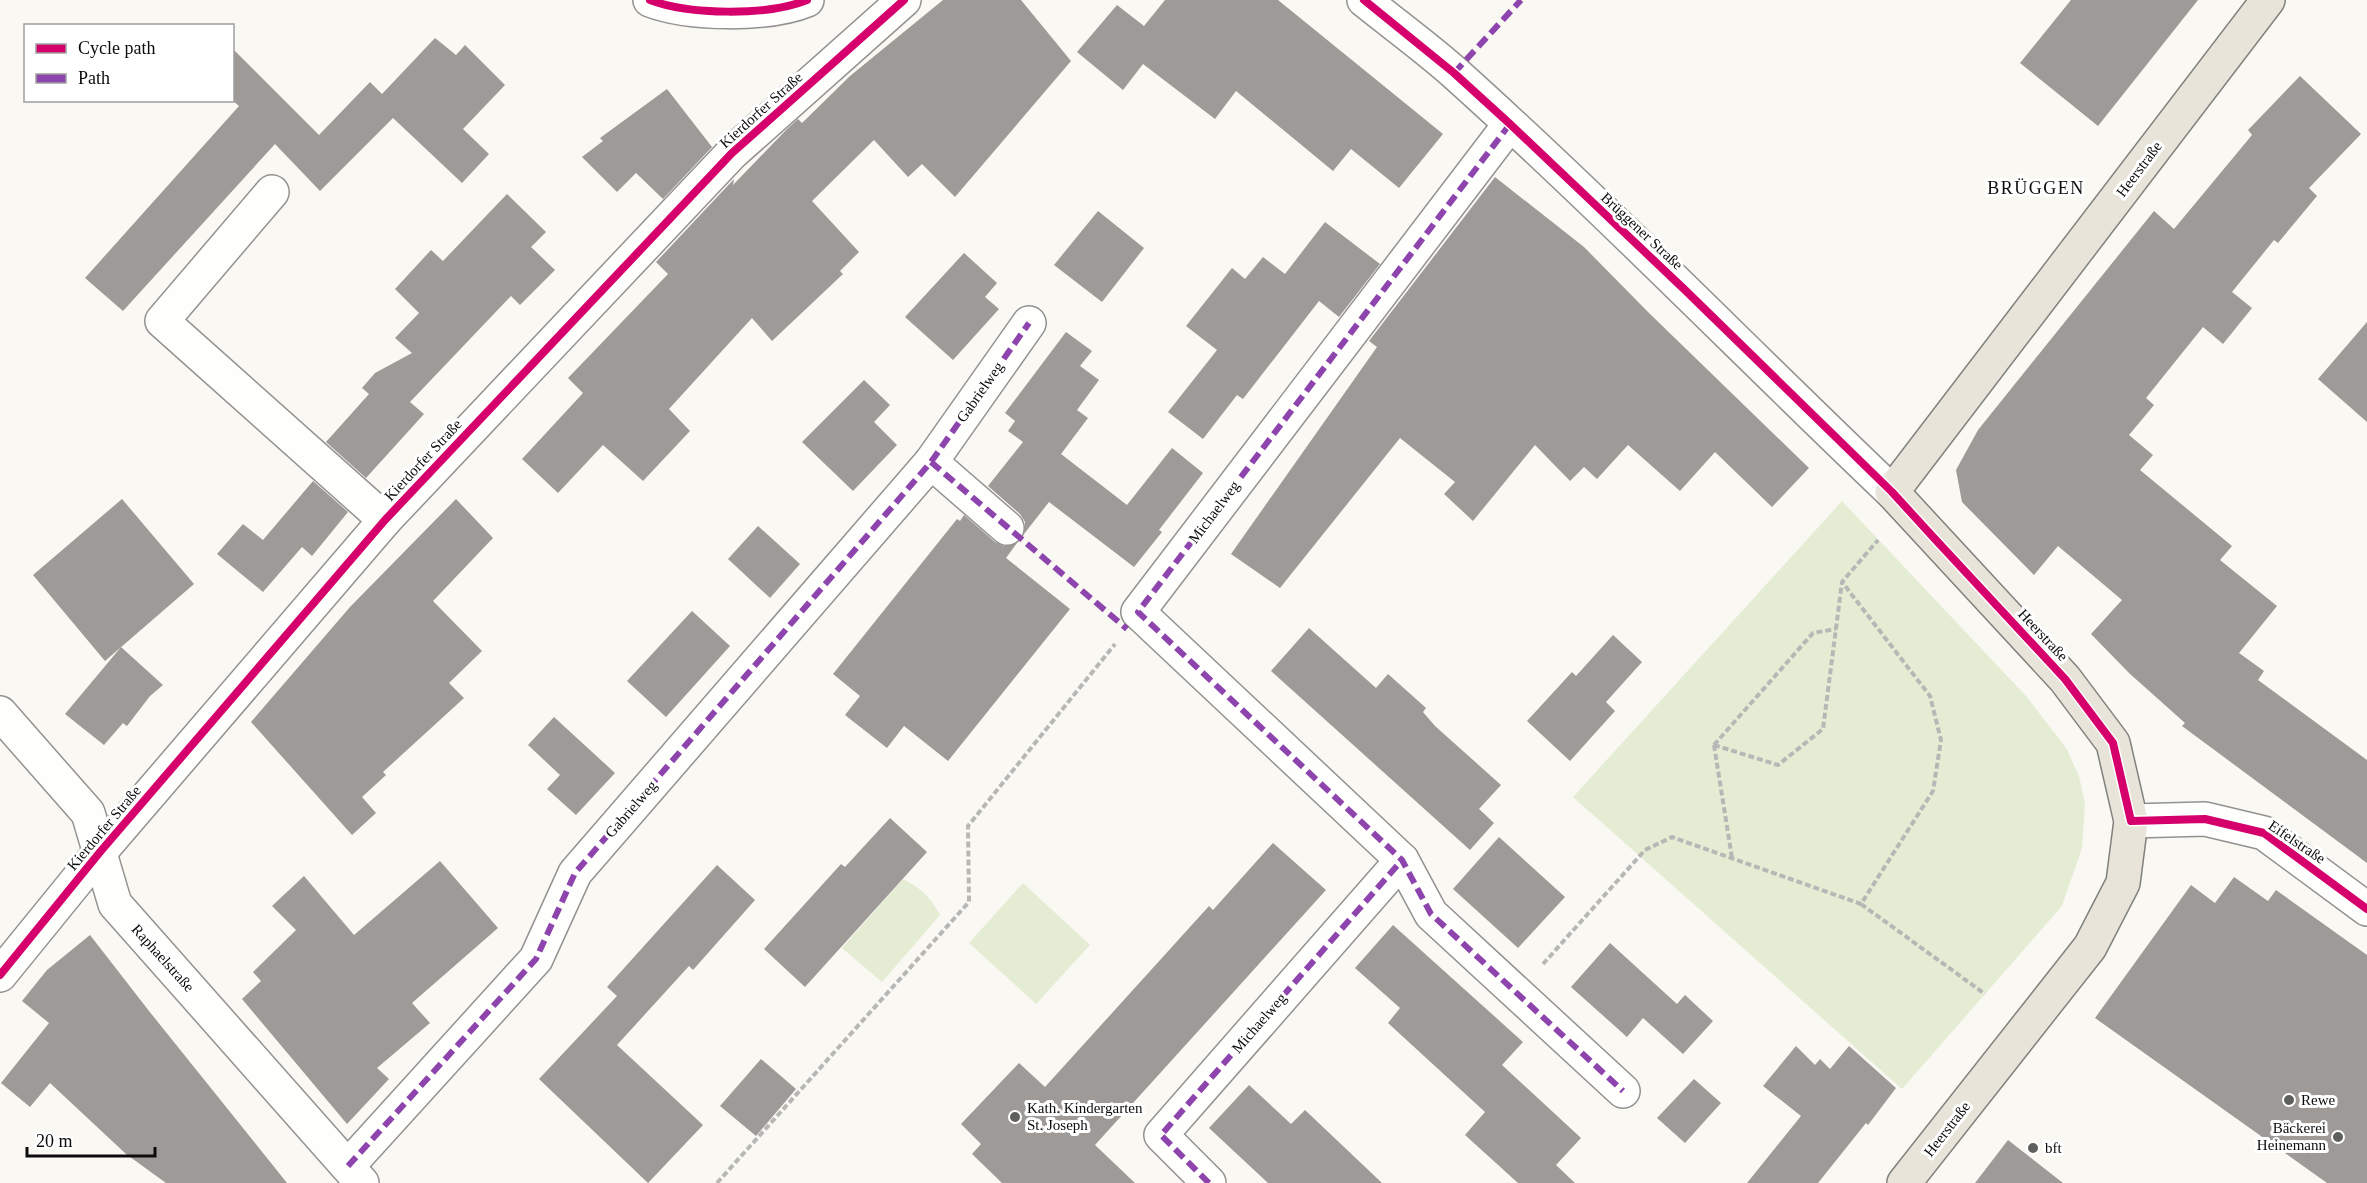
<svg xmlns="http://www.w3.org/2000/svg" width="2367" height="1183" font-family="Georgia,serif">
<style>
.green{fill:#e5ecd4}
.building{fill:#9d9a97}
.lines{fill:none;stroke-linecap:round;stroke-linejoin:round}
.minor-casing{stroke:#939290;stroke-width:36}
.major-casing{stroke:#80807d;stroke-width:36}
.path{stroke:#b7b7b6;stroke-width:4;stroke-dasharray:6 3;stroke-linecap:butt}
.minor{stroke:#fefefd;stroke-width:33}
.major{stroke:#e9e4da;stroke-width:33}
.quiet{stroke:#8e44ad;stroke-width:6;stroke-dasharray:12 6;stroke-linecap:butt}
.cycleway-casing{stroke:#fff;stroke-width:11}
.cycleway{stroke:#d6006c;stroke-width:8}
.poi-dot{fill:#5f5f5c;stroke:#fff;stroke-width:2}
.labels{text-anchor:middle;stroke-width:6;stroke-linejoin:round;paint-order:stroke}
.street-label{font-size:15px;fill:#0c0c0c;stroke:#fff}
.poi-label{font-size:15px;fill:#0c0c0c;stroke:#fff;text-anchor:start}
.quarter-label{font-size:18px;letter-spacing:1.5px;fill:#0c0c0c;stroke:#fff}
</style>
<rect width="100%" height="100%" fill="#faf8f2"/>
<g class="green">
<polygon points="1842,501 2026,696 2066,748 2079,776 2085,803 2082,848 2062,906 1902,1089 1573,797"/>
<path d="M903,879C921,888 930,897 940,915L882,982L842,948Z"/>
<polygon points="1023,883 1090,945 1036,1004 969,943"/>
</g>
<g class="building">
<polygon points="943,0 1021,0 1071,61 955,197 922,164 908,177 874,140 812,201 859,252 840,271 843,274 772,341 752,318 669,409 690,431 643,481 603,445 558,493 522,459 583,393 568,378 668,274 656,262 734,179 733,185 787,129 798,119 802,123 850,76"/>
<polygon points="1165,0 1278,0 1443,134 1399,188 1351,149 1333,171 1236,91 1215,119 1143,64 1123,90 1077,52 1117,5 1144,26"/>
<polygon points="2071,0 2198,0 2098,126 2020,63"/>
<polygon points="435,38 456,55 465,45 505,85 463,129 489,154 462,183 393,118 320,191 275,144 123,311 85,278 239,106 232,100 232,48 319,135 370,82 382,94"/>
<polygon points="2300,76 2361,134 2309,188 2317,196 2278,243 2274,240 2232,292 2252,308 2223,344 2203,327 2146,398 2154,405 2129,435 2153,455 2140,470 2232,546 2220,560 2277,606 2239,653 2264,671 2258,680 2367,760 2367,863 2182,726 2185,723 2129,673 2091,634 2122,600 2058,546 2034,575 1962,502 1956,470 1978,430 2154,211 2174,229 2252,135 2248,130"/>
<polygon points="667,89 712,147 663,199 636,173 617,192 582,157 603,141 600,138"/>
<polygon points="1495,177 1584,247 1649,313 1809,468 1772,507 1715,452 1680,491 1628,445 1597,479 1584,467 1570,481 1535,445 1473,521 1444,494 1455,482 1400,438 1280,588 1231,554 1377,347 1369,341"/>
<polygon points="507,194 546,232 531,247 555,270 520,305 511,296 410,402 424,414 366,478 326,442 369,394 362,388 375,373 412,353 395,338 419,313 395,289 431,250 443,261"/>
<polygon points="1098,211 1144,248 1102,302 1054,265"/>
<polygon points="1325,222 1380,264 1339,317 1319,301 1243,399 1237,395 1203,439 1168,412 1217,350 1186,326 1232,268 1245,279 1263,257 1285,274"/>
<polygon points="964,253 997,283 985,297 999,309 953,360 905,317"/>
<polygon points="2367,322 2367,422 2318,379"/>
<polygon points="1066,332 1092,351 1080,366 1099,380 1077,410 1088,418 1061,454 1127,505 1172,448 1203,473 1159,530 1162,532 1134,567 1049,502 1024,534 1025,522 1020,514 988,486 1023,442 1008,431 1015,421 1005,413"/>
<polygon points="864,380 890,405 874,422 897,445 853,491 802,442"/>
<polygon points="313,481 348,512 312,556 302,547 263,592 217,554 243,524 263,540"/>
<polygon points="122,499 194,584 105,661 33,575"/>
<polygon points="456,499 493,538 433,601 482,651 449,683 464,698 383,772 386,775 362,797 376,813 352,835 251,722 350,607"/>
<polygon points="964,515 995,542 1004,546 1017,543 1006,558 1070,609 948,761 904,726 887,748 845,715 860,696 833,674 957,519 960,521"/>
<polygon points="758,526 800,564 770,598 728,559"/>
<polygon points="692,611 730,646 666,717 627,681"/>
<polygon points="1309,628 1376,688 1388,674 1426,708 1423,712 1435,726 1501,785 1479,809 1494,823 1470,850 1271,671"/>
<polygon points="1613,635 1642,662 1606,702 1615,711 1570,761 1527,721 1572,672 1576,676"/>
<polygon points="121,647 163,685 150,696 127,726 123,723 104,745 65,714"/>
<polygon points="554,717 615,773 576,815 547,789 560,775 528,745"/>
<polygon points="890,818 927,852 805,987 764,949 841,864 845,867"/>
<polygon points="1499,837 1565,897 1518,948 1453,889"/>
<polygon points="1273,843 1326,890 1095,1145 1135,1183 1002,1183 972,1154 981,1144 961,1124 1019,1063 1045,1087 1209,906 1213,910"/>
<polygon points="440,861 498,928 412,1003 430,1023 377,1068 389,1079 347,1124 242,999 261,981 253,972 296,930 272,906 304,876 354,935"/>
<polygon points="717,865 755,900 693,970 689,966 617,1045 703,1125 648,1183 539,1079 617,996 607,987"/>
<polygon points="2234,877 2268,901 2276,890 2367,955 2367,1183 2327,1183 2095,1018 2191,885 2215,903"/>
<polygon points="1393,925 1523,1042 1502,1065 1581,1138 1556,1165 1575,1183 1518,1183 1465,1135 1485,1112 1388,1023 1400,1008 1355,968"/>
<polygon points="90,935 149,1011 287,1183 166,1183 126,1154 50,1083 30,1107 1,1083 49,1023 22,1001 47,970"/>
<polygon points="1610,943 1677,1004 1685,995 1713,1021 1683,1054 1643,1018 1627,1037 1571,987"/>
<polygon points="1796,1046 1815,1065 1820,1059 1830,1069 1849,1046 1896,1088 1868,1125 1866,1123 1818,1183 1747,1183 1801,1116 1763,1086"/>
<polygon points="761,1059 796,1089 756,1136 720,1106"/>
<polygon points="1694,1079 1721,1103 1685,1143 1657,1118"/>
<polygon points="1249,1085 1291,1124 1305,1110 1382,1183 1268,1183 1209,1128"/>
<polygon points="2008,1140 2063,1183 1975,1183"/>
</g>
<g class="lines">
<g class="minor-casing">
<g id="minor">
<path d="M650,0C689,15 768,16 807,0"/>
<path d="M1364,0C1395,25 1427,48 1456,74C1606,209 1746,353 1892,492"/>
<polyline points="1510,124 1138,612 1402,860 1431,914 1623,1091"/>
<polyline points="272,192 162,321 385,520"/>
<polyline points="931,462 1007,528"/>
<polyline points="0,713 88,813 115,904 362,1183"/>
<polyline points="2131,821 2205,819 2264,833 2367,909"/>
<polyline points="0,975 100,852 385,520 732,153 904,0"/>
<polyline points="348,1166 536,959 575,873 931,462 1029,323"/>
<polyline points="1209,1183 1161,1135 1402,860"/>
</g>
</g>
<g class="major-casing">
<polyline id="major" points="1904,1183 2090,947 2123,883 2131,821 2113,743 2065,679 1892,492 2268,0"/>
</g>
<g class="path">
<polyline points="1714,745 1778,765 1823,729 1842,582 1878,540"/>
<polyline points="1714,745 1813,633 1836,629"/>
<polyline points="1714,745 1732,858"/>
<polyline points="1861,904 1985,994"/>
<polyline points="1543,964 1645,850 1672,837 1861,904 1933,791 1941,740 1930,696 1842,582"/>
<polyline points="717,1183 969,902 968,826 1115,644"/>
</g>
<use href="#minor" class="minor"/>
<use href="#major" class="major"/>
<g class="quiet">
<polyline points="1454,73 1521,0"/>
<polyline points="1510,124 1138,612 1402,860 1431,914 1623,1091"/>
<polyline points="931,462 1127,629"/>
<polyline points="348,1166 536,959 575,873 931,462 1029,323"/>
<polyline points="1209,1183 1161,1135 1402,860"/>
</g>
<g class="cycleway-casing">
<g id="cycleway">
<path d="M650,0C689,15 768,16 807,0"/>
<polyline points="1364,0 1454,73 1510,124 1685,290 1892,492 1934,538 2065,679 2113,743 2131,821 2205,819 2264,833 2367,909"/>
<polyline points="0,975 100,852 385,520 732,153 904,0"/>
</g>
</g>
<use href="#cycleway" class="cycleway"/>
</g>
<g class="poi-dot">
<circle cx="2289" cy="1100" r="6"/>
<circle cx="1015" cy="1117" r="6"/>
<circle cx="2338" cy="1137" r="6"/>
<circle cx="2033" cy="1148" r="6"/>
</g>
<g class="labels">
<g class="street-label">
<text transform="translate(761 110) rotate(-42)" y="5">Kierdorfer Straße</text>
<text transform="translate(2139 169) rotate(-53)" y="5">Heerstraße</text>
<text transform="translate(1642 231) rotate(43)" y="5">Brüggener Straße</text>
<text transform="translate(980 392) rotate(-55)" y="5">Gabrielweg</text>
<text transform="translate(423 460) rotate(-47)" y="5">Kierdorfer Straße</text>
<text transform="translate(1214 512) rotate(-53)" y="5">Michaelweg</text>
<text transform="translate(2043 635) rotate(47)" y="5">Heerstraße</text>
<text transform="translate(631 809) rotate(-49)" y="5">Gabrielweg</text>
<text transform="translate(104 828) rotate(-50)" y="5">Kierdorfer Straße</text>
<text transform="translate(2297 842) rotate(34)" y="5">Eifelstraße</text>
<text transform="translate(163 958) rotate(48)" y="5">Raphaelstraße</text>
<text transform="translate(1259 1023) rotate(-49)" y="5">Michaelweg</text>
<text transform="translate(1947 1129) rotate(-52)" y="5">Heerstraße</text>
</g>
<g class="poi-label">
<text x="2301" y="1105">Rewe</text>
<text x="1027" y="1113">Kath. Kindergarten<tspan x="1027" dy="17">St. Joseph</tspan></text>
<text x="2326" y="1133" text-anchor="end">Bäckerei<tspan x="2326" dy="17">Heinemann</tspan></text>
<text x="2045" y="1153">bft</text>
</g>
<g class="quarter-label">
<text x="2036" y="194">BRÜGGEN</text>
</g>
</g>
<rect x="24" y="24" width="210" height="78" fill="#ffffff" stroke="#9e9e9e" stroke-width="1.5"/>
<rect x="36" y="44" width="30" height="9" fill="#d6006c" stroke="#9e9e9e" stroke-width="1.5"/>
<text x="78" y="54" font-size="18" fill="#0c0c0c">Cycle path</text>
<rect x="36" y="74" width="30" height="9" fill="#8e44ad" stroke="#9e9e9e" stroke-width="1.5"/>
<text x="78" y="84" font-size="18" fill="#0c0c0c">Path</text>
<path d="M27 1147v9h128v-9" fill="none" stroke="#0c0c0c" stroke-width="3"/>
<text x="36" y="1147" font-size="18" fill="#0c0c0c" stroke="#ffffff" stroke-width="4.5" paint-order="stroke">20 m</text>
</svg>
